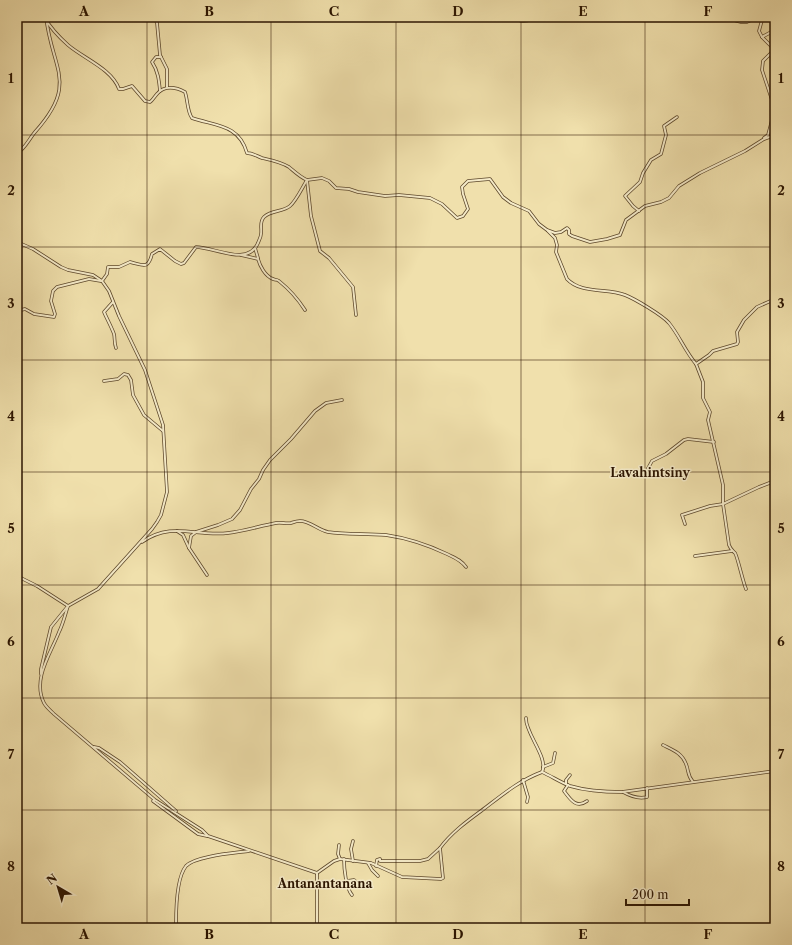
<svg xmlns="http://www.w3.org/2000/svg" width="792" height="945" font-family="'Libre Caslon Text',serif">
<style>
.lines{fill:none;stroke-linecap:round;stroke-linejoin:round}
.minor-casing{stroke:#5c472b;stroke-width:3.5}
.minor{stroke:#f5ebc9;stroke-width:2}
.grid{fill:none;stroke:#2b1400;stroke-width:1;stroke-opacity:0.55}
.labels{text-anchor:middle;stroke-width:3;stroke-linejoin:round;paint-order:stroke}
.quarter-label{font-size:12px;font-weight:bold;fill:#2b1400;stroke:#f5ebc9}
.neatline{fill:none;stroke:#2b1400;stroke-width:1.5}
.grid-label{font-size:13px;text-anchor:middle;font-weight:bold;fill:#2b1400}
</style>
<rect width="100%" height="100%" fill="#f0e0ac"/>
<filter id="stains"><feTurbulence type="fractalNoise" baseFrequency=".005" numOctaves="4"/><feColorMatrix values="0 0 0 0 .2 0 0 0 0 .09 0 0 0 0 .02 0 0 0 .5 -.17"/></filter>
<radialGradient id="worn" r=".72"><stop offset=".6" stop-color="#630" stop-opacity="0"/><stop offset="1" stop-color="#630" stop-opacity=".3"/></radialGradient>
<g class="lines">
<g class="minor-casing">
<g id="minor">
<path d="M44,17C50,27 59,37 68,45C83,58 112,69 119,89H123L132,86L145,101L150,102C153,100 154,97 157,94C164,85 176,87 185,92C188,101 187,111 192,118C215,126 239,124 247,153C253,153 256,156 262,158C271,160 281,162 289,167C295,172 300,177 307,180L311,216L320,251L329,258L353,287L356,315"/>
<polyline points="154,17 157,23 160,55 167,69 167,87"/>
<polyline points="485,17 488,19 503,17"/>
<path d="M513,17C520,22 528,22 536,17"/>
<polyline points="723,17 741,22 747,22 757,17"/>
<polyline points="759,17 762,20 759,31 762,37 775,50"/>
<polyline points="762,37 775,30"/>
<path d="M160,91C159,80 158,71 152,62L156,57H161"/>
<polyline points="764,138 768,135 775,109 762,70 763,61 775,49"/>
<path d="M17,153C25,149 29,139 35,132C79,83 52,70 46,17"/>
<polyline points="639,211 633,206 625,196 640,182 643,173 651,160 661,154 666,135 664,126 677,117"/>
<path d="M548,231L555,238L557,245L556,252L567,279C581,294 607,288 625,295C635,299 662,315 669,323C679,335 685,351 696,364"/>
<path d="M17,242L33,249L61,267L68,270L93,275L102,281L109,291L119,316L145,370L163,425L167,492L161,515L157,522L152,529L98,589L68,606C65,615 63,624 59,632C51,653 32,679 44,703C46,707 51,711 54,714L155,800L202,830L208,836L317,873"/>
<polyline points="255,248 258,258"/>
<path d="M241,255L258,259C260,266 265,276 273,279C278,281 274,278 279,281C289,289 298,299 305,310"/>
<path d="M102,281L107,274L108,267H119L130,262C143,265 148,270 152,254L160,249L175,261L181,264L184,263L196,247C214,247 248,267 258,243C259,240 261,237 261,234C262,228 259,222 264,217C271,210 283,212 290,206C296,201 302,188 307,180L322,178L329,181L336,188L349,189L358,192L385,196L399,195L430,198L442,204L457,218L463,216L468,209L463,194L462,187L468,181L490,179L503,197L511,203L529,211L539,224L547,230L555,233L561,232L567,228L569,230V234L572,236L590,242L607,239L620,235L626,220L645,206L661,202L669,198L679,186L700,173L745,151L764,139L775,135"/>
<path d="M113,302L104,312C107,319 111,326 114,334C115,338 114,343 116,348"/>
<polyline points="17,311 25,309 34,314 54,317 55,314 51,301 53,291 57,287 89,279 101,281"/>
<polyline points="104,381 118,379 124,374 128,375 131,380 133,395 144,415 163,431"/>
<polyline points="626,473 642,473 647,470 652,461 666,454 684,440 688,439 714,442"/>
<polyline points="685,524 682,515 710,506 723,504 759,487 772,482 775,482"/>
<polyline points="177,531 183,535 189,548 207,575"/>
<path d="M142,542C172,521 196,537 228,533C244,531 260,526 276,523C281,522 286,524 291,523C294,522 296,521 300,521C310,521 318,530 328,532C347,535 367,533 386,535C407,538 428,545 447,554C455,558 461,560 466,567"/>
<polyline points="189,548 191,536 196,532 218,525 232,519 240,510 251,489 259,479 263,470 270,460 291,439 315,411 326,403 342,400"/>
<polyline points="695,556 732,551"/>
<polyline points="17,576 37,586 68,606 51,627 41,669 41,674"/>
<path d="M746,589C743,582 737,555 735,553C732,550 731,550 729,545L723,504V485L708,420L710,412L703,398V382L696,364L709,355L713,351L737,344L738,342L737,332L744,320L757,307L775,299"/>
<path d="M526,718C525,733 549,758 542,772"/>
<path d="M663,745C673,750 682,753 686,764C689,771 687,775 693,782"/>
<polyline points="94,747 99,748 120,762 176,811"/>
<polyline points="543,767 553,763 555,753"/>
<polyline points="523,780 528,797 527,802"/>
<polyline points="566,784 566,780 570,775"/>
<path d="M568,785L564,791C570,799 576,809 587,801"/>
<path d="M623,792C630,796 639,799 647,797V788"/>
<polyline points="154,800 153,801 198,834 207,836"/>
<polyline points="353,841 351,849 353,861"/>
<polyline points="339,845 338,854 340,859"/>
<path d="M344,859C344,869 346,888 352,895"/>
<polyline points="368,863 372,870 378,876"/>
<polyline points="376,866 377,860 380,859 380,861 420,861 428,859 440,848"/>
<path d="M317,873L334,861L340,859L371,863L402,877L441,879L443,878L440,848C451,833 466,822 481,811C501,796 518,781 542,772C551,776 560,782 570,786C587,791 605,792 622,792L775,771"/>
<polyline points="347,881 354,880 356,882 354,886 349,886"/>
<path d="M175,928L176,924C176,910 177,877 186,866C195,856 235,853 249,851"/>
<polyline points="317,928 317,873"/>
</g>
</g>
<use href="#minor" class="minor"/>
</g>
<path class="grid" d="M147,17V928M271,17V928M396,17V928M521,17V928M645,17V928M17,135H775M17,247H775M17,360H775M17,472H775M17,585H775M17,698H775M17,810H775"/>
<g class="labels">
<g class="quarter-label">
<text x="650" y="477">Lavahintsiny</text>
<text x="325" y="888">Antanantanana</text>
</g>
</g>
<rect width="792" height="945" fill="none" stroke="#f0e0ac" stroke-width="44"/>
<g transform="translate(58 887) rotate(322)" stroke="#f5ebc9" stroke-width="3" paint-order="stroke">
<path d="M0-3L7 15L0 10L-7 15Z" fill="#2b1400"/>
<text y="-6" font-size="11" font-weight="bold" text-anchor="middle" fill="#2b1400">N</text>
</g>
<path d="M626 899v6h63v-6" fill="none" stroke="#2b1400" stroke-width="2"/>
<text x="632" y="899" font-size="12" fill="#2b1400" stroke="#f5ebc9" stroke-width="3" paint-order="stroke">200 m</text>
<rect x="22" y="22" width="748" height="901" class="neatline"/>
<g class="grid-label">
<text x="84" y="16">A</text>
<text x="209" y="16">B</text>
<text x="334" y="16">C</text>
<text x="458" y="16">D</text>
<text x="583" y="16">E</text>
<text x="708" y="16">F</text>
<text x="11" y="83">1</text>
<text x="781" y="83">1</text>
<text x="11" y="195">2</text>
<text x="781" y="195">2</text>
<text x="11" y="308">3</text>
<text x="781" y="308">3</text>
<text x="11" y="421">4</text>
<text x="781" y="421">4</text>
<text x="11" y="533">5</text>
<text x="781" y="533">5</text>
<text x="11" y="646">6</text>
<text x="781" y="646">6</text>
<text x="11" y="759">7</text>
<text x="781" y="759">7</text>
<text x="11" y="871">8</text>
<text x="781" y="871">8</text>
<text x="84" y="939">A</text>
<text x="209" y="939">B</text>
<text x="334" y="939">C</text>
<text x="458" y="939">D</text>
<text x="583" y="939">E</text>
<text x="708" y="939">F</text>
</g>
<rect width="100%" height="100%" filter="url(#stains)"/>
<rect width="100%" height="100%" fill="url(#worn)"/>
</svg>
